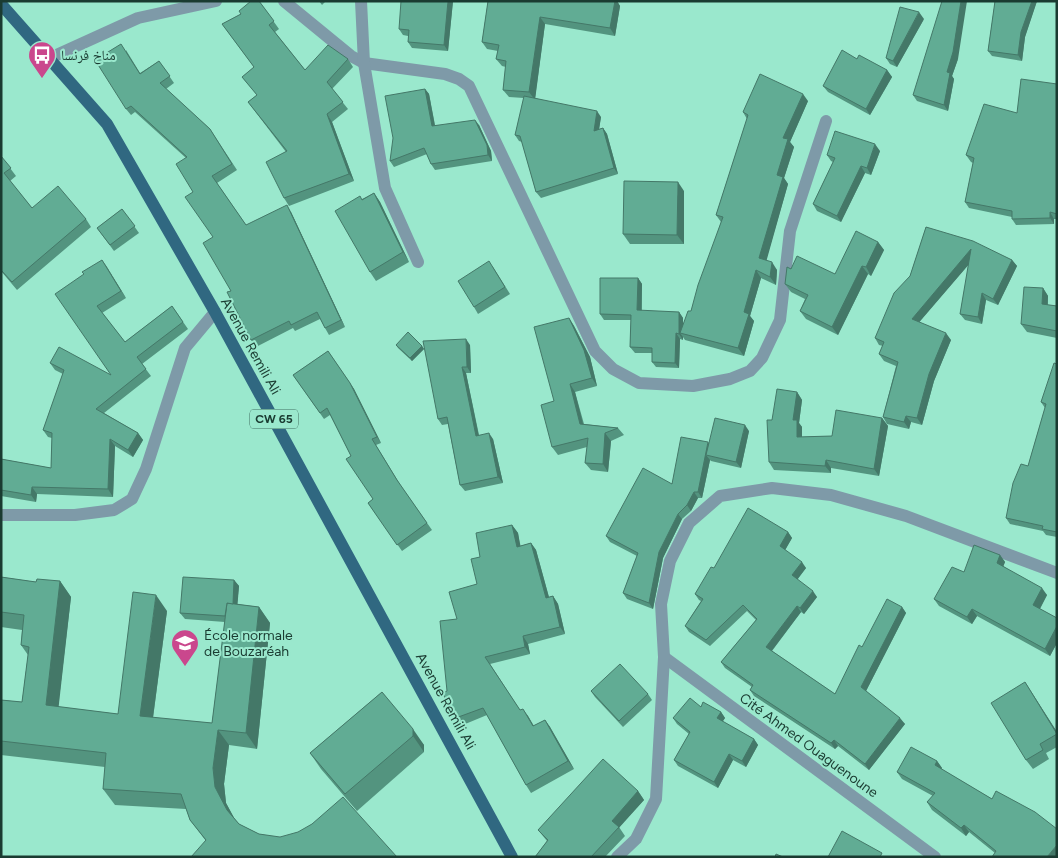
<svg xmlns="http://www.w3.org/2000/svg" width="1058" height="858" font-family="Figtree,'Noto Naskh Arabic',sans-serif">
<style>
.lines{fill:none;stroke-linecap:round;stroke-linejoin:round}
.minor{stroke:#7e9aa8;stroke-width:12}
.major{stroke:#306881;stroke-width:12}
.wall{fill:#53947f}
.shaded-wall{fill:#447868}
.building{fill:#61ac94;stroke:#447868}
.labels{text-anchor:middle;stroke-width:4;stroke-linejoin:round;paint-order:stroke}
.shield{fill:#9ae8cd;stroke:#406f60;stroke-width:1}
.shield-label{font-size:12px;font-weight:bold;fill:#1a3b31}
.poi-label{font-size:14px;fill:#1a3b31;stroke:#9ae8cd;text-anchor:start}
.street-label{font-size:14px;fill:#1a3b31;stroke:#9ae8cd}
</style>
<rect width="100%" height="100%" fill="#9ae8cd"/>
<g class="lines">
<g class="minor">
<polyline points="284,1 351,56 364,63 445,74 459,79 469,86 595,351 613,369 639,383 693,386 730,379 750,371 762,358 780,320 790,231 826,121"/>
<polyline points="361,1 364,63 385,188 418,262"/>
<polyline points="50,58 138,18 216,1"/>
<polyline points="1,515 75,515 114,510 132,499 146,469 185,348 215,312"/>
<polyline points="664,657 935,857"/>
<polyline points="617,857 636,839 656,799 664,657 661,604 670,561 689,523 720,496 772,488 831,495 906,516 1057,573"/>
</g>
<polyline class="major" points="1,4 107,124 215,312 512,857"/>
</g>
<g class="wall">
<polygon points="259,1 279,29 275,32 305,70 348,59 353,67 332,89 348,109 332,122 354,181 289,206 284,198 286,152 248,102 257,95 242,77 254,67 222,24 241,14"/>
<polygon points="319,1 326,1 322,5"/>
<polygon points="453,1 448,51 412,48 408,42 408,36 403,35 399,29"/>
<polygon points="488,1 617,1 620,6 615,36 545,24 535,98 601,117 599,129 603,128 607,134 618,174 541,198 536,192 522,142 519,141 515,135 524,98 509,97 503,90 506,67 502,66 496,59 498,51 487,49 482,42"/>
<polygon points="995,1 1037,1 1025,37 1022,61 992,56 988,51"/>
<polygon points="924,19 897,67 890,64 886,58"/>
<polygon points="126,50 140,73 159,61 174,83 166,89 210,129 237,170 217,183 246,225 291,212 345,327 329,335 325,328 320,319 295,331 293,328 256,347 251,340 231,291 213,237 193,192 186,158 135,112 131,115 126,109"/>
<polygon points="857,59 887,70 892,77 870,115 828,92 823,86"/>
<polygon points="958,59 952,76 954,79 948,111 917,101 913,95"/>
<polygon points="1057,84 1057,219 1054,219 1054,224 1016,225 1012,219 1012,217 969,208 965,202 973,163 971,162 966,155 1017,113"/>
<polygon points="425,89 429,94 435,125 479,125 491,151 492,161 435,170 431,164 427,154 394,167 390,161"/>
<polygon points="808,101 790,142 794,147 784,178 788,184 766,260 777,270 776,285 761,278 750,316 754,321 744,356 685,340 683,337 683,340 680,339 679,368 656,367 652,362 652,353 635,353 630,347 631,320 604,320 600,314 638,278 642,284 642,311 679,312 683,318 683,324 691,311 721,222 716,215 747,119 743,112"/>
<polygon points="880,151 871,175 865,173 841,222 817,211 813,204 833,162 831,161 827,155"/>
<polygon points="1,156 16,176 10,181 32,208 86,219 91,227 17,290 1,271"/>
<polygon points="684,191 684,244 630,244 623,234"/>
<polygon points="374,193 380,202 409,262 376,281 370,272 362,199"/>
<polygon points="122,209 139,233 114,251 97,228"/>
<polygon points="926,227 1012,260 1017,266 998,305 986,300 982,324 965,320 960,314 969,264 919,322 951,340 934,381 922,425 911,422 909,429 887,424 883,417 896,366 884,361 879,354 883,346 879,345 875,338 910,276"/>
<polygon points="878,242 884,250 871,276 868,274 838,335 806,319 800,311 805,299 791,292 785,284 791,269 835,274"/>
<polygon points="102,260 126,298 102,313 125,342 172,306 188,329 142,364 151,376 104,413 138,433 143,440 133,457 115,446 113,497 37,494 36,502 1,496 1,459 51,468 52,438 48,437 43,430 63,374 55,370 50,363 111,375 84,274"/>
<polygon points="493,267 510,294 478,314 474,307"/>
<polygon points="1043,288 1048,296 1048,305 1057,306 1057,338 1027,332 1021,324"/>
<polygon points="569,318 574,326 590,357 597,386 575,392 584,424 618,428 624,435 611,441 608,472 591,470 585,463 587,447 558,455 552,447 554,401"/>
<polygon points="396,345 422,346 424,349 412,361 398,348"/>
<polygon points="470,345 471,373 466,373 479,435 493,439 503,483 465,491 460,485 448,424 442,425 438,419"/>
<polygon points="328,351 354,389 381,443 376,445 401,486 432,530 402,551 368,503 373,499 330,415 324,419 293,375"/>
<polygon points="1057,364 1057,537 1046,535 1043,531 1010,524 1006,518 1028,466 1045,408 1041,402"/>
<polygon points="797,392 802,400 799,423 802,427 802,437 832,436 882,418 888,426 879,476 831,468 831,473 774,470 769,462 772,420"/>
<polygon points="749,431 741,468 711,461 710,460 702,498 698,498 691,511 682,519 663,558 653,609 627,599 623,593 637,556 610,542 606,536 672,484 709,444"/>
<polygon points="512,525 518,533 520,546 531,543 536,550 549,597 553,596 558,604 565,634 528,644 530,654 490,664 520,710 528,716 534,726 545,720 550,727 574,769 531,793 526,785 487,715 458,727 453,719 447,691 457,619 477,584 480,557"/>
<polygon points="788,532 792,538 785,550 806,568 797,580 817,597 804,614 801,612 772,651 835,694 862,647 902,607 906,613 866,691 905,724 869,770 838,746 835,749 754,696 750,690 752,687 725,668 721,662 756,620 747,611 710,646 689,632 685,626 701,601 699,600 695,594 714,568"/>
<polygon points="1000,555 1005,562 1003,566 1047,595 1040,609 1057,618 1057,643 1050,656 977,616 972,624 939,606 934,599 964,572"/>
<polygon points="1,577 36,582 60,581 71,597 58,707 118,714 167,611 153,718 212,723 225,622 185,619 180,613 234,580 239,586 237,604 259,607 270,623 257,749 229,745 224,784 226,803 234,818 239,824 259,834 397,857 206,841 190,820 186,809 115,805 103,789 105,767 1,755 1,700 22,702 28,655 21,645 22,630 1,627"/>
<polygon points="1025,682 1057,732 1057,747 1046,753 1049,759 1033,769 1026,760"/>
<polygon points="591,691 648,694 652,700 623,727 595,697"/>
<polygon points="382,692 424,745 424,752 357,811 321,769 310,753"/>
<polygon points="701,707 721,712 725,718 722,722 754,739 758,745 746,767 733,760 718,788 678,766 674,760 689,734 677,724 673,718"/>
<polygon points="937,761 942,768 941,769 992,799 1035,812 995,853 969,832 966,836 932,810 927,802 933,796 902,779 897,772"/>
<polygon points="638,791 644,800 619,827 625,836 605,857 535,857 547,841 538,830"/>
</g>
<g class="shaded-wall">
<polygon points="448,1 453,1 448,51 444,45"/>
<polygon points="615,1 617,1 620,6 615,36 610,28"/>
<polygon points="961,1 967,1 958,59 952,76 954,79 948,111 944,105 947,72"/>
<polygon points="1032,1 1037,1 1025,37 1022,61 1018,55 1021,32"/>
<polygon points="919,12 924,19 897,67 893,61"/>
<polygon points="540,17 545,24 535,100 529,92"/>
<polygon points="887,70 892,77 870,115 866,109"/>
<polygon points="425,89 429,94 436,132 432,126"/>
<polygon points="803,94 808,101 790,142 794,147 784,178 788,184 765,266 759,258 777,175 783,138"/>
<polygon points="597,111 601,117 598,136 594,131"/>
<polygon points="327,114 332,122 354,181 349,174"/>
<polygon points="475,120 479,125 491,151 492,161 488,155"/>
<polygon points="603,128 607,134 618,174 614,168"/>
<polygon points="875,144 880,151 871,175 867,168"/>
<polygon points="861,166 865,173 841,222 837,216"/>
<polygon points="678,182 684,191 684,244 677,235"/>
<polygon points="374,193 380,202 409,262 403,252"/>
<polygon points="287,205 291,212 345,327 341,320"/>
<polygon points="1050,212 1054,219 1054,224 1050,218"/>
<polygon points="878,242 884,250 871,276 866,267"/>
<polygon points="971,249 976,256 916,326 912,319"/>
<polygon points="102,260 107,267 126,298 121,291"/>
<polygon points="1012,260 1017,266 998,305 993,299"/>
<polygon points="772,262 777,270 776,285 770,277"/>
<polygon points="862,266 868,274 838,335 832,327"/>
<polygon points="756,270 761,278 750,316 754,321 744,356 738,348 744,312"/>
<polygon points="638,278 642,284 641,316 637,310"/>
<polygon points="1043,288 1048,296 1047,312 1042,304"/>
<polygon points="982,293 986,300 982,324 978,317"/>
<polygon points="679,312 683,318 683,333 680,333 683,337 683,340 679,334"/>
<polygon points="569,318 574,326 590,357 597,386 592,378"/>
<polygon points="676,333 680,339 679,368 675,363"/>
<polygon points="946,333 951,340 934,381 922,425 917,418 929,374"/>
<polygon points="466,339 470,345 471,373 467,367"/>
<polygon points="422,346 424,349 412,361 410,358"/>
<polygon points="462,367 466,373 480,442 476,436"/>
<polygon points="350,383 354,389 381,443 377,437"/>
<polygon points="570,384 575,392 585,432 580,424"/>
<polygon points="797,392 802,400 799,423 802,427 802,445 797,437 793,420"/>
<polygon points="906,416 911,422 909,429 904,422"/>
<polygon points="882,418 888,426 879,476 874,469"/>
<polygon points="745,425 749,431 741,468 736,462"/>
<polygon points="138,433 143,440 133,457 128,450"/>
<polygon points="489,433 493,439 503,483 498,477"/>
<polygon points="605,433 611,441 608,472 603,464"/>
<polygon points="110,439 115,446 113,497 108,489"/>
<polygon points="708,442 712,448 706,455 710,460 702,498 698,492"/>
<polygon points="826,460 831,468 831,473 825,466"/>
<polygon points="32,487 37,494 36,502 31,495"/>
<polygon points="694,492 698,498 691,511 687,505"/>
<polygon points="678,514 682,519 663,558 653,609 649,603 659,552"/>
<polygon points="512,525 518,533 522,554 517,547"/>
<polygon points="788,532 792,538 784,552 780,546"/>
<polygon points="531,543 536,550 551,605 546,598"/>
<polygon points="1000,555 1005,562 1002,570 997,563"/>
<polygon points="802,562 806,568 796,581 792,575"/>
<polygon points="234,580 239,586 236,623 232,616"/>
<polygon points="60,581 71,597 57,721 46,705"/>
<polygon points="1042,588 1047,595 1038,612 1033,605"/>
<polygon points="813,591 817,597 804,614 800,608"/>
<polygon points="156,595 167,611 151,732 140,716"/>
<polygon points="553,596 558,604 565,634 560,627"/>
<polygon points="797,606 801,612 770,653 766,647"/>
<polygon points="259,607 270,623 257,749 246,733"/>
<polygon points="902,607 906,613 865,693 861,687"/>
<polygon points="972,609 977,616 972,624 967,617"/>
<polygon points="1057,626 1057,643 1050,656 1045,649"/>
<polygon points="523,636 528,644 530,654 525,647"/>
<polygon points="1025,682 1057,732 1057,734"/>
<polygon points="523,709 528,716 538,734 533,726"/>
<polygon points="721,712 725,718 721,724 717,718"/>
<polygon points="900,718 905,724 869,770 865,764"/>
<polygon points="545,720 550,727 574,769 568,761"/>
<polygon points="413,729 424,745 424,752 413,736"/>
<polygon points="218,730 229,745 224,784 226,803 238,825 227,810 215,787 213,768"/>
<polygon points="754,739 758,745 746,767 742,761"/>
<polygon points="834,740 838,746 835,749 831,743"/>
<polygon points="729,754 733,760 718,788 714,782"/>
<polygon points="937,761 942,768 940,772 935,765"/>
<polygon points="638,791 644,800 618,829 612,821"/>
<polygon points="964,825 969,832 966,836 961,828"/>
<polygon points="1057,845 1057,857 1047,857"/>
</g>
<g class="building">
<polygon points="251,1 259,1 274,21 269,25 305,70 328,45 348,59 327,82 343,102 327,114 349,174 284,198 266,162 287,151 248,102 257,95 242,77 254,67 222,24 241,14 239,11"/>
<polygon points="401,1 448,1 444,45 408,42 409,30 399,29"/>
<polygon points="488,1 615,1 610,28 540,17 529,92 503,90 506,61 496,59 499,45 482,42"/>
<polygon points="942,1 961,1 953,52 947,72 950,73 944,105 913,95"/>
<polygon points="995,1 1032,1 1021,32 1018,55 988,51"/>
<polygon points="900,7 919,12 893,61 886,58"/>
<polygon points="121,44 140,74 159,61 170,76 160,83 210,129 232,164 212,176 246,225 287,205 341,320 325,328 317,312 291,325 289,321 251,340 227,292 231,291 203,243 213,237 185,197 193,192 176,164 187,157 131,106 126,109 95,60"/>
<polygon points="842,50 857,59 859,55 887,70 866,109 823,86"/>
<polygon points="760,74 803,94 783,138 788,139 777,175 783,177 759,258 772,262 770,277 756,270 744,312 749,314 738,348 680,333 688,311 691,311 698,285 723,217 716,215 748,115 743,112"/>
<polygon points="1021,79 1057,84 1057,214 1050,212 1050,218 1012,219 1012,211 965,202 974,158 966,155 984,104 1017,113"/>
<polygon points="425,89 432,126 475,120 487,145 488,155 431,164 424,148 390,161 393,138 385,96"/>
<polygon points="524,96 597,111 594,131 603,128 614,168 536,192 520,136 515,135"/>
<polygon points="835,131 875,144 867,168 861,166 837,216 813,204 835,158 827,155"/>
<polygon points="1,156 11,168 4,173 32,208 58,186 86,219 12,282 1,270"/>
<polygon points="624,181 678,182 677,235 623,234"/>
<polygon points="374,193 403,252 370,272 335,211 360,196 362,200"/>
<polygon points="122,209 135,226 110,245 97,228"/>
<polygon points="926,227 973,241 1012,260 993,299 982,293 978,317 960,314 971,249 912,319 946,333 929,374 917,418 906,416 904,422 883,417 898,362 879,354 884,342 875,338 894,293 910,276"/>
<polygon points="856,231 878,242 866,267 862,266 832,327 800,311 808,295 785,284 787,267 791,269 797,256 835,274"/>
<polygon points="102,260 121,291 97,306 125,342 172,306 183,322 137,357 146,369 96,409 138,433 128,450 110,439 108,489 32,487 31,495 1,490 1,459 51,468 52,433 43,430 64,370 50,363 59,347 111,375 55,294 84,274 82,272"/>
<polygon points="489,261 505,287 474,307 458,281"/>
<polygon points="600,278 638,278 637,310 679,312 679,334 676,333 675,363 652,362 652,348 630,347 631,315 600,314"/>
<polygon points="1024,287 1043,288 1042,304 1057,306 1057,331 1021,324"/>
<polygon points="569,318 584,350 592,378 570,384 580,424 618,428 605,433 603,464 585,463 588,438 552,447 541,405 554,401 534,327"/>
<polygon points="408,332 422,346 410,358 396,345"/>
<polygon points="466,339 467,367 462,367 476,436 489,433 498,477 460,485 447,417 438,419 423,341"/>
<polygon points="328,351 350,383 377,437 372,439 397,480 427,523 397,545 368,503 373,499 346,459 351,456 327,408 320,413 293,375"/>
<polygon points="1054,363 1057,364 1057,532 1042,529 1043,526 1006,518 1013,483 1021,464 1028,466 1046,404 1041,402"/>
<polygon points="777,389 797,392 793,420 797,420 797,437 832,436 836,410 882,418 874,469 826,460 825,466 769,462 767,420 772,420"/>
<polygon points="715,418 745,425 736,462 706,455"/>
<polygon points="681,437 708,442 698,492 694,492 687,505 678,514 659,552 649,603 623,593 638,553 606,536 643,468 672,484"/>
<polygon points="748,508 788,532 780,546 802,562 792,575 813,591 800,608 797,606 766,647 835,694 859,645 862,647 887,599 902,607 861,687 900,718 865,764 834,740 831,743 750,690 753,685 721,662 757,619 743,605 706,640 685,626 703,599 695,594 711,567 714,568"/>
<polygon points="512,525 517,547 531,543 546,598 553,596 560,627 523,636 525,647 485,657 520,710 523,709 533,726 545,720 568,761 526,785 483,708 453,719 443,693 447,691 440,621 457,619 449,592 477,584 471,559 480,557 476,533"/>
<polygon points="974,545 1000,555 997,563 1042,588 1033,605 1057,618 1057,626 1045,649 972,609 967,617 934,599 952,567 964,572"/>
<polygon points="1,577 36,582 37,579 60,581 46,705 118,714 133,592 156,595 140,716 212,723 227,603 259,607 246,733 218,730 213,768 215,787 227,810 239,824 259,834 280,837 298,832 312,824 343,797 397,857 191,857 206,840 190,820 181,794 103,789 106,753 1,741 1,700 22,702 29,647 21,645 24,615 1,612"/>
<polygon points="183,577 234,580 233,604 227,603 225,616 180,613"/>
<polygon points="620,664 648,694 619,721 591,691"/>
<polygon points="1025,682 1057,734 1040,744 1043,750 1026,760 991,703"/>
<polygon points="382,692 413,729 413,736 345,794 310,753"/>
<polygon points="690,698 701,707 703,702 721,712 717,718 754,739 742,761 729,754 714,782 674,760 690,732 673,718"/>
<polygon points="911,747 937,761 935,765 992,799 996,791 1035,812 1057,829 1057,845 1047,857 992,857 996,851 964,825 961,828 927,802 935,793 897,772"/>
<polygon points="603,759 638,791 612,821 619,827 591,857 535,857 548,840 538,830"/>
<polygon points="842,831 882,853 880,857 828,857"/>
<polygon points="776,854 783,857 775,857"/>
</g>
<defs>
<g id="bus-pin" transform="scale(1.4375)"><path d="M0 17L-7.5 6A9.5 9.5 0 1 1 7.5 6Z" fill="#ca478d" stroke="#9ae8cd"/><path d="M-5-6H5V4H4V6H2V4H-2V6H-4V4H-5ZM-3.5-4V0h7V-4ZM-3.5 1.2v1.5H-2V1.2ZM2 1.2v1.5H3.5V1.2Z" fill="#fff"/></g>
<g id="university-pin" transform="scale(1.4375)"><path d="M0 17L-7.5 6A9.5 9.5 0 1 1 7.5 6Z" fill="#ca478d" stroke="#9ae8cd"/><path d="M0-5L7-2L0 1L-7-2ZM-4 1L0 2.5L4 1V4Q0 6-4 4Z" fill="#fff"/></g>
</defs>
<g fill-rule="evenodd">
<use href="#bus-pin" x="42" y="55"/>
<use href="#university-pin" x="185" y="643"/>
</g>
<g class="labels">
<rect class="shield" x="250" y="409.5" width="48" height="19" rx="4"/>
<g class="shield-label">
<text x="274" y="423">CW 65</text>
</g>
<g class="poi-label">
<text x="61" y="60">مناخ فرنسا</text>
<text x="204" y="640">École normale<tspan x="204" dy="16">de Bouzaréah</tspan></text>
</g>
<g class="street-label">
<text transform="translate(251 346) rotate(61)" y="5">Avenue Remili Ali</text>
<text transform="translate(446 701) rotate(61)" y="5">Avenue Remili Ali</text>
<text transform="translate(809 745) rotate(36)" y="5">Cité Ahmed Ouaguenoune</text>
</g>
</g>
<rect width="1058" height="858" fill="none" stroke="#1a3b31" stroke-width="5"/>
</svg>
